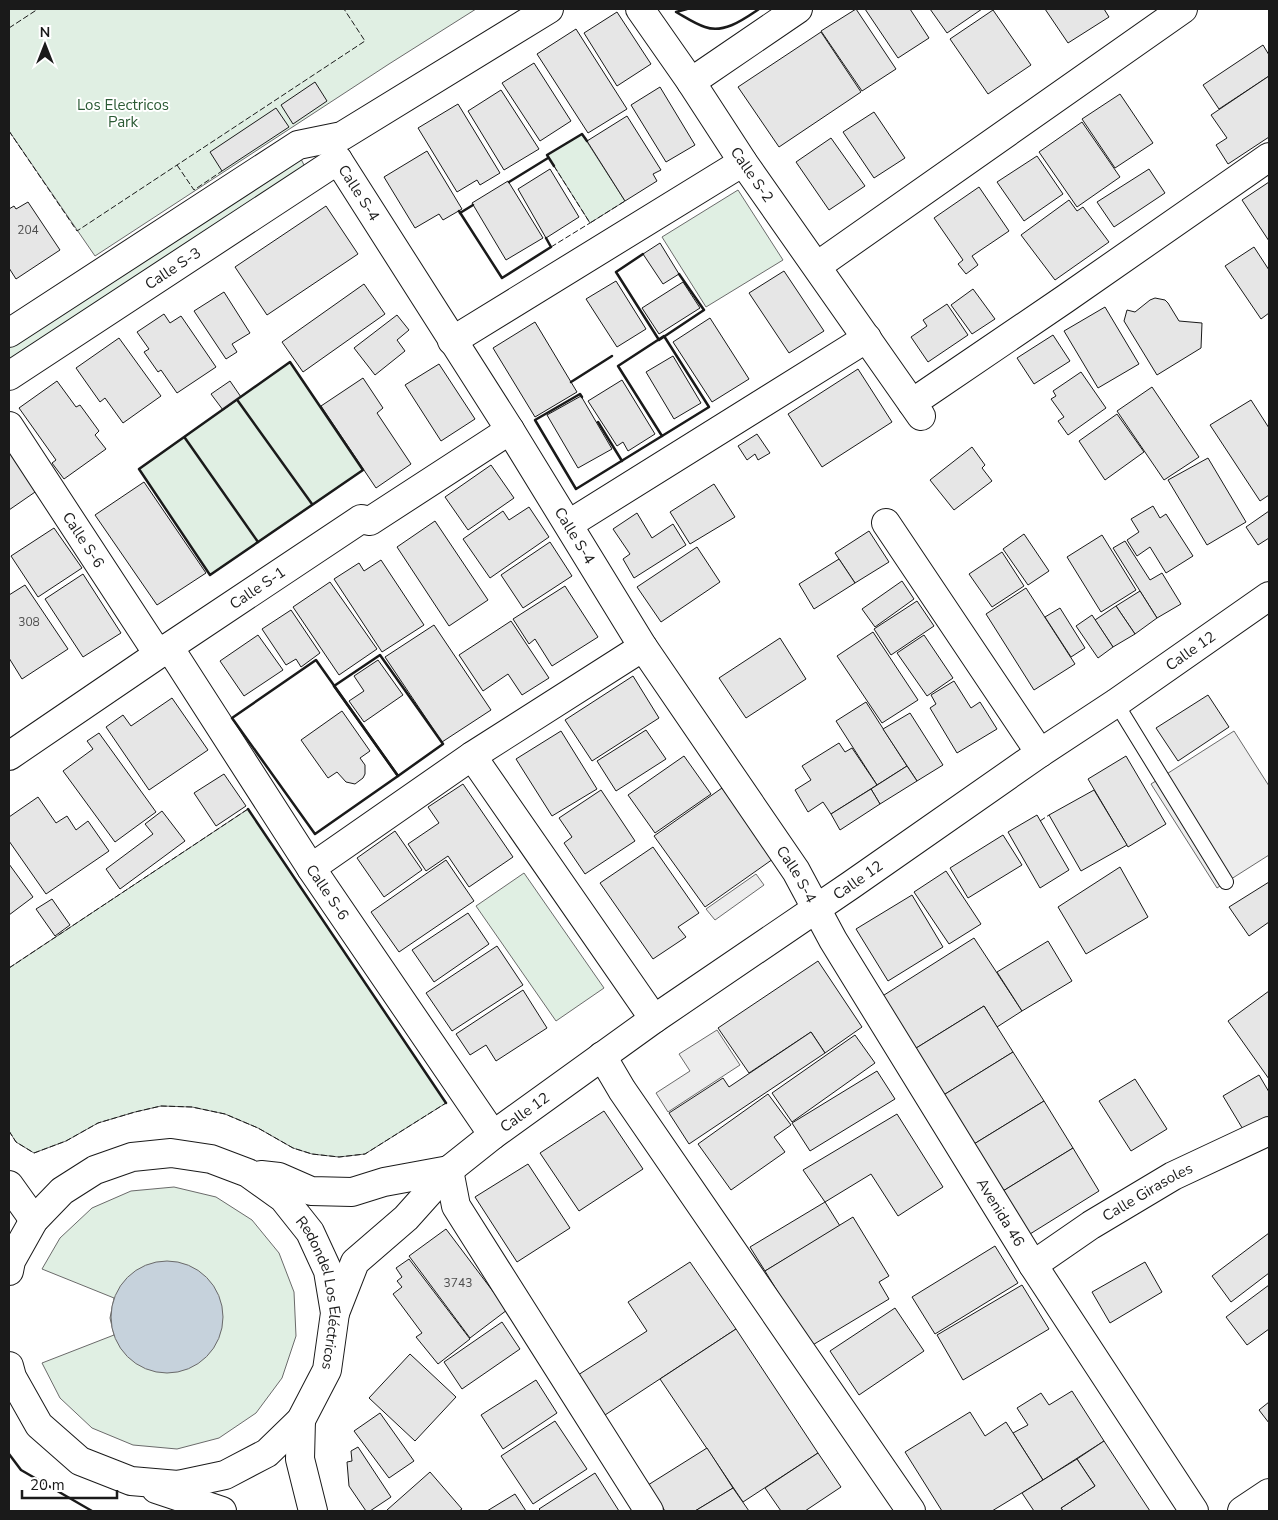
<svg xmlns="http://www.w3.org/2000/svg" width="1278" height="1520" font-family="'Nunito Sans',sans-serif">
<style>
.green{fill:#e0efe3;stroke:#6a6a6a}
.parking{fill:#ededed;stroke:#6a6a6a}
.water{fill:#c6d2dc;stroke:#6a6a6a}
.building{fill:#e6e6e6;stroke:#1a1a1a}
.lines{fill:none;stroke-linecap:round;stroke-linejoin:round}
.service-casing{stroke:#1a1a1a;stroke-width:16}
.minor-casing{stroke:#1a1a1a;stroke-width:30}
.tertiary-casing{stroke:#1a1a1a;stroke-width:30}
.primary-casing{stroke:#1a1a1a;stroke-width:30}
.service{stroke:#fff;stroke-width:14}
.minor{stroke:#fff;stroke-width:28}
.tertiary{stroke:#fff;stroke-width:28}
.primary{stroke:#fff;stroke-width:28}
.fence{stroke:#1a1a1a;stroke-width:1;stroke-dasharray:6 2.5;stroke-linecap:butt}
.wall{stroke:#1a1a1a;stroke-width:2.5}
.labels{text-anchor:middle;stroke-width:4;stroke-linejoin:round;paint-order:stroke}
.number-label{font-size:12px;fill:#4d4d4d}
.park-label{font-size:15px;fill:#2b5a34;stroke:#fff}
.street-label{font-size:15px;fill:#1a1a1a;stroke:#fff}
</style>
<rect width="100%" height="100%" fill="#fff"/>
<g class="green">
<polygon points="9,9 476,9 389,64 95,256 9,131"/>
<polygon points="582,134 625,201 590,223 547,155"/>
<polygon points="301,159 304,165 303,169 9,363 9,346"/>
<polygon points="738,190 783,260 706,307 662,237"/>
<polygon points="290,362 363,470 210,575 139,469"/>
<polygon points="248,809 446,1103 365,1154 339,1157 312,1154 293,1148 258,1128 225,1114 192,1107 161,1106 135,1112 98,1123 66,1141 34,1153 16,1142 9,1131 9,968"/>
<polygon points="524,873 604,988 556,1021 476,906"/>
<polygon points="174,1187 216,1197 252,1220 279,1253 294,1292 296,1336 282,1378 256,1413 219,1438 177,1449 133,1445 92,1428 60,1398 42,1363 114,1335 110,1318 114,1298 42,1269 60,1238 92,1208 131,1191"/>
</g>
<g class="parking">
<polygon points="1234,731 1269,786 1269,855 1217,888 1151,784"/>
<polygon points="756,874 764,885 715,920 706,909"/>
<polygon points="717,1030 740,1065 668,1112 656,1093 690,1071 679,1054"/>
</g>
<circle class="water" cx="167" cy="1317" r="56"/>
<g class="building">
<polygon points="856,9 896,69 862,91 821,31"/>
<polygon points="865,9 910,9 929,38 898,58"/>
<polygon points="930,9 982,9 947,33"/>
<polygon points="1045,9 1104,9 1109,17 1068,43"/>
<polygon points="993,10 1031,65 988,94 950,39"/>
<polygon points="617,12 651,64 617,86 584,33"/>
<polygon points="576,29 627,109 588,133 537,54"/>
<polygon points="821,32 861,92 779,147 738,87"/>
<polygon points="1263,45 1269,55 1269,76 1219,109 1203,85"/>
<polygon points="534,63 571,121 540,141 502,83"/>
<polygon points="1269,76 1269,137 1228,164 1216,145 1227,138 1211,115"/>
<polygon points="315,82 327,101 293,124 281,105"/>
<polygon points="660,87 695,145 666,162 631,105"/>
<polygon points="501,90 539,149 504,170 468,111"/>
<polygon points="1120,94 1153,143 1115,168 1082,119"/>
<polygon points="458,104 500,173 480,185 477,180 457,192 418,128"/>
<polygon points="276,108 289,127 222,171 210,152"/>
<polygon points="874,112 905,158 874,178 843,132"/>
<polygon points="627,116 661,170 653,174 657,181 625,201 587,141"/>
<polygon points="1082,122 1120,177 1077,207 1039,152"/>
<polygon points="831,138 865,186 829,210 796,162"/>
<polygon points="427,151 462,209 443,220 439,214 415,228 384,177"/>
<polygon points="1037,156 1063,194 1024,221 997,182"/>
<polygon points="550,169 579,217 546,238 518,189"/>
<polygon points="1149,169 1165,193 1114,227 1097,202"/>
<polygon points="508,181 543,238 506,260 472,203"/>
<polygon points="1269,182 1269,241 1242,200"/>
<polygon points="979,187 1009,231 972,256 978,265 966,274 958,264 963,260 934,218"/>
<polygon points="1069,200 1077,211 1083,207 1109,242 1055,280 1021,235"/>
<polygon points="28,202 60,250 16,279 9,268 9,209 14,206 16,209"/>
<polygon points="326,206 358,254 267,315 235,267"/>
<polygon points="660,243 679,274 663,284 643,254"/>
<polygon points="1254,247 1269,270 1269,313 1261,319 1225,266"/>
<polygon points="784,271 824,331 789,353 749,293"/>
<polygon points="616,281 646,329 617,347 586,299"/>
<polygon points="683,282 700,308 659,334 642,308"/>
<polygon points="364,284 385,314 303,372 282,342"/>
<polygon points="973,289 995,319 972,334 951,305"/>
<polygon points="224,292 250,333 232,344 237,352 226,359 194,311"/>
<polygon points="1155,298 1165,300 1168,303 1179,321 1202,323 1201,348 1157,375 1124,321 1127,310 1135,312 1150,300"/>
<polygon points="947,304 968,335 928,362 911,337 927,326 923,320"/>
<polygon points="1105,307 1139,364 1098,388 1064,331"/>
<polygon points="164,314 170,323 181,316 216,367 177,393 161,370 158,372 144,352 149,349 137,332"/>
<polygon points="397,315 409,330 397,340 405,351 375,375 354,348"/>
<polygon points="710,318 749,379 712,402 673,342"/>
<polygon points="535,322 577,392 535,417 493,348"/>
<polygon points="1053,335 1070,361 1034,384 1017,358"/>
<polygon points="119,338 161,396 123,423 105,398 100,402 76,368"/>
<polygon points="673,356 701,403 674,419 646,372"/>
<polygon points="439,364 475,419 441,441 405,385"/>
<polygon points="858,369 892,422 822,467 788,414"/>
<polygon points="1081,372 1106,408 1068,435 1058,421 1064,417 1051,399 1056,396 1053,391"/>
<polygon points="363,378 383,408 377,413 411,464 376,488 321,406"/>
<polygon points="622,380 655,434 628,451 623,442 617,446 588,401"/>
<polygon points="57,381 76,407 80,405 99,431 95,435 106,449 64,479 52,463 56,460 19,408"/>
<polygon points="230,381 241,397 223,410 211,394"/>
<polygon points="1152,387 1199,457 1164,480 1117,411"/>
<polygon points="581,396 612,449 578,468 547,415"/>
<polygon points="1251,400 1269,428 1269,495 1260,501 1210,425"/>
<polygon points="1117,414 1144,452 1105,480 1079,441"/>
<polygon points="757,434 770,453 758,460 755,454 747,460 738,446"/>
<polygon points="9,447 38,490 9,510"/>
<polygon points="972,447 985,465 982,468 992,481 954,510 930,480"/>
<polygon points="1208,458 1246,522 1207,545 1168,480"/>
<polygon points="491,465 514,498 468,530 445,497"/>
<polygon points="144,482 206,573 157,605 95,515"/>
<polygon points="714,484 735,517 690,544 670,512"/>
<polygon points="1153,506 1160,518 1166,514 1193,556 1166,573 1150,547 1137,556 1127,540 1139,532 1131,519"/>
<polygon points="529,507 549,537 490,578 463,539 503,511 509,520"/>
<polygon points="1269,511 1269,538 1258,545 1246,527"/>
<polygon points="637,513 652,538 673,524 686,545 634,578 623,559 630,554 613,529"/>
<polygon points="435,521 488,600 449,626 397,547"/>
<polygon points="54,528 82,568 38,597 11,556"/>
<polygon points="869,531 889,562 855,583 835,553"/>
<polygon points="1024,534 1049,571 1028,585 1003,549"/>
<polygon points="1102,535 1136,590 1101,612 1067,557"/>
<polygon points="1125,541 1150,580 1162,573 1181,604 1157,618 1113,548"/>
<polygon points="550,542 572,576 523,608 501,575"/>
<polygon points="697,547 720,582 661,622 637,587"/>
<polygon points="1002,552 1024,586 992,607 969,574"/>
<polygon points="839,559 855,583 814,609 799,584"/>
<polygon points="381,560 424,625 382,652 334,579 359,563 364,571"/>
<polygon points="83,574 121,633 83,657 45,599"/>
<polygon points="902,581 914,599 875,627 862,609"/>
<polygon points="330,582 377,649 339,675 293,607"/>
<polygon points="25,585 68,649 22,679 9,658 9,595"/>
<polygon points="565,586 598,637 552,666 535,639 529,644 513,619"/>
<polygon points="1026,588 1075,664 1034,690 986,614"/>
<polygon points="1140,591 1157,618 1135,634 1116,606"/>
<polygon points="917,601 934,626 891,655 874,629"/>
<polygon points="1116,606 1135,634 1113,647 1095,620"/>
<polygon points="1060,608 1085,648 1071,657 1045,617"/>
<polygon points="291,610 320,653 301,667 296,659 286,665 262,629"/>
<polygon points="1092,615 1113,647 1098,658 1076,626"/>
<polygon points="511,621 549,678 522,695 508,674 483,691 459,655"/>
<polygon points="434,625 491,710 442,742 385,657"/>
<polygon points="873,632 918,700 882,723 837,656"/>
<polygon points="258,635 283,670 244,696 220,661"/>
<polygon points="924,635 953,678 927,696 897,653"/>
<polygon points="780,638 806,679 746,718 719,678"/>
<polygon points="378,660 403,695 364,722 349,701 364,691 354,676"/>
<polygon points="633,676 659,718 592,761 565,720"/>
<polygon points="954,681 971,708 980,702 997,729 957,753 930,708 936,704 931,695"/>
<polygon points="1208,695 1229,727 1178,761 1156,728"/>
<polygon points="172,698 208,750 149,790 106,727 123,715 131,726"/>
<polygon points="866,702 907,766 877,785 836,721"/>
<polygon points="342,711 370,751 360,758 365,765 365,774 363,778 355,784 346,782 337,772 328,778 301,740"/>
<polygon points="910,713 943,765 917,781 883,729"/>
<polygon points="646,730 666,759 616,791 597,761"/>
<polygon points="561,731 597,789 552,816 516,759"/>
<polygon points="99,733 156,812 115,842 63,771 93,749 87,741"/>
<polygon points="839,743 845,752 852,748 877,785 831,814 823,802 808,812 795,790 811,780 802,766"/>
<polygon points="684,756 711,794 655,833 628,795"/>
<polygon points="1126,756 1166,824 1128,847 1088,779"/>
<polygon points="907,766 917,781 880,804 871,789"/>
<polygon points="224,774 246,806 216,826 194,793"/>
<polygon points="463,784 513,857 469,887 448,856 426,871 408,844 439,823 428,807"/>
<polygon points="722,788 773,859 705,907 654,836"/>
<polygon points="871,789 880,804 840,830 831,814"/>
<polygon points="601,790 635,841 585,874 564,843 572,837 559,818"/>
<polygon points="1094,790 1127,845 1081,871 1049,815"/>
<polygon points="38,797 56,823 67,816 76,830 88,821 109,851 46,894 9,841 9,817"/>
<polygon points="162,811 185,841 120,889 106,869 153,834 145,824"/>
<polygon points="1037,815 1069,870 1040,888 1008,832"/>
<polygon points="395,831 422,870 384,897 357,858"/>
<polygon points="1003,835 1022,865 968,898 950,868"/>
<polygon points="653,847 699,913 678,927 686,937 653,959 600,883"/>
<polygon points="446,860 474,901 399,952 371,912"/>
<polygon points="9,864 33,897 9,915"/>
<polygon points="1120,867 1148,917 1086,954 1058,907"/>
<polygon points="946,871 981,924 949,944 914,892"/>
<polygon points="1269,882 1269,922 1249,936 1229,907"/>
<polygon points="912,895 943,947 888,981 856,929"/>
<polygon points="52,899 70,925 55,936 36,909"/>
<polygon points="468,913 489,944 434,982 412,950"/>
<polygon points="974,938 1022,1011 997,1027 984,1006 913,1050 881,997"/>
<polygon points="1048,941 1072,981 1022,1011 997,972"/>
<polygon points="497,946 523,985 452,1031 426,993"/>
<polygon points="818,961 862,1027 825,1053 811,1032 749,1073 718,1028"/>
<polygon points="523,990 547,1028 496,1061 486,1045 470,1055 456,1034"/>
<polygon points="1269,991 1269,1079 1228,1021"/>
<polygon points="984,1006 1013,1052 942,1096 913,1050"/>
<polygon points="811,1032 825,1053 689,1144 669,1113 723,1078 729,1087"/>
<polygon points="855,1035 875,1063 792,1122 772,1093"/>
<polygon points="1013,1052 1044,1101 974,1144 942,1096"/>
<polygon points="877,1071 895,1099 810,1151 792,1123"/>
<polygon points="1259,1075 1269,1092 1269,1123 1247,1136 1223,1096"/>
<polygon points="1135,1079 1167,1129 1131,1151 1099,1101"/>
<polygon points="768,1094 791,1125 774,1137 785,1152 731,1190 698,1144"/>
<polygon points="1044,1101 1073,1148 1003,1191 974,1144"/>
<polygon points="604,1111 643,1169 579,1211 540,1153"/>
<polygon points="897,1114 943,1187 898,1216 871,1174 825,1202 803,1170"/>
<polygon points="1073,1148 1099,1191 1030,1234 1003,1191"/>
<polygon points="528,1164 570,1228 517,1262 475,1197"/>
<polygon points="825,1202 840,1226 765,1271 750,1247"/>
<polygon points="853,1217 889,1276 879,1282 889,1299 811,1346 765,1271"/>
<polygon points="446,1229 507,1310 470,1338 409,1256"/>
<polygon points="1269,1233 1269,1273 1231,1302 1212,1276"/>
<polygon points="995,1246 1018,1283 935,1334 912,1297"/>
<polygon points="409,1259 470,1339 438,1364 416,1337 422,1333 393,1294 402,1287 397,1281 402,1277 396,1268"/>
<polygon points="690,1262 736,1329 605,1415 578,1375 647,1331 628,1302"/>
<polygon points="1145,1262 1162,1292 1110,1323 1092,1292"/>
<polygon points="1022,1285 1049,1329 963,1380 937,1335"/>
<polygon points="1269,1285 1269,1329 1247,1345 1226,1317"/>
<polygon points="895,1308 924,1351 859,1395 830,1351"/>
<polygon points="502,1322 520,1349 462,1389 444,1362"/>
<polygon points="736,1329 818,1453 743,1502 660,1379"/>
<polygon points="410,1354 456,1397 415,1441 369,1398"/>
<polygon points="536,1380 557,1413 503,1449 481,1415"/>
<polygon points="1072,1391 1104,1441 1043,1480 1013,1433 1028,1425 1017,1408 1041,1393 1049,1405"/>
<polygon points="1269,1402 1269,1423 1259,1410"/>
<polygon points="970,1412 985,1436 1006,1422 1043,1480 992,1511 942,1511 905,1452"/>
<polygon points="380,1413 414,1461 389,1478 354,1431"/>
<polygon points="555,1421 587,1469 533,1504 501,1456"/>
<polygon points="1104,1441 1150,1511 1063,1511 1061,1508 1095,1486 1077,1459"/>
<polygon points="358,1447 391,1497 370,1511 366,1511 349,1486 347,1462 352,1461 351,1451"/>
<polygon points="707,1448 733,1488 695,1511 665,1511 648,1485"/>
<polygon points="818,1453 841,1487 805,1511 781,1511 765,1488"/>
<polygon points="1077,1459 1095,1486 1061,1508 1063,1511 1034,1511 1022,1493"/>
<polygon points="430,1472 462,1509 459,1511 388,1511 387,1510"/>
<polygon points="595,1473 619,1511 541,1511 539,1509"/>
<polygon points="733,1488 749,1511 695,1511"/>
<polygon points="515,1494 526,1511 487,1511"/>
</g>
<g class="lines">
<g class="service-casing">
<polyline id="service" points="1116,703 1226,882"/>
</g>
<g class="minor-casing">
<g id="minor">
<path id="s1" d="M640,9L691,82L743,162L921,416"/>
<polyline points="691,82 798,9"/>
<path id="s2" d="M338,160L510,430L643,647L796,871L833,940L1033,1265L1194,1511"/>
<polyline points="817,266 1183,9"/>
<polyline points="9,333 298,145 342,136 549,9"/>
<polyline points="452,341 743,162"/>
<path id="s3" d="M9,376L338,160"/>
<polyline points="912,403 1065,299 1269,157"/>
<path id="s4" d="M9,426L158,654"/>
<polyline points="886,523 1040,753"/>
<polyline points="569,524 867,338"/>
<path id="s5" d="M169,647L311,868L493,1135"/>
<path id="s6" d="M9,756L169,647L361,519L370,521L510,430"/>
<polyline points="472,756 654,1019"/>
<polyline points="311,868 472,756 643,647"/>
<polyline points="602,1056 622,1090 911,1511"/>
<polyline points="449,1170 456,1206 649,1511"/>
<path id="s7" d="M1033,1265L1091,1225L1173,1176L1269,1131"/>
<polyline points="1242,1511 1269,1493"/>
</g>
</g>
<g class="tertiary-casing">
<polyline id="tertiary" points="9,1185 34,1220"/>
</g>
<g class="primary-casing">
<g id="primary">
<polyline points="261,1175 279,1177 311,1191 352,1192 384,1182 449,1170"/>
<path id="s8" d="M9,1271L11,1261L34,1220L62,1191L95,1170L132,1157L171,1153L211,1159L248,1173L283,1198L310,1232L328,1271L335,1313L327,1370L301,1420L267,1453L225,1475L178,1485L131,1481L80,1461L39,1425L12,1377L9,1366"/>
<path id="s9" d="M335,1313L355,1262L406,1218L449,1170L493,1135L654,1019L851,885L1040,753L1116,703L1269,596"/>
<polyline points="301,1420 300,1459 313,1511"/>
<polyline points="156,1489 222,1511"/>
</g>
</g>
<use href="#service" class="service"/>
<use href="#minor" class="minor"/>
<use href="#tertiary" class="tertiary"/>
<use href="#primary" class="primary"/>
<g class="fence">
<polyline points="9,28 38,9"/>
<polyline points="9,131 77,231 365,41 344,9"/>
<polyline points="177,165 194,190 222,171"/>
<polyline points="554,166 590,223 625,201"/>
<polyline points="551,247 590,223"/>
<polyline points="1040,821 1049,815"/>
<polyline points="9,968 248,809"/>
<polyline points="9,1131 16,1142 34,1153 66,1141 98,1123 135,1112 161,1106 192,1107 225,1114 258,1128 293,1148 312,1154 339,1157 365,1154 446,1103"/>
</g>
<g class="wall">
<path d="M687,9L676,12C685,17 695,24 705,27C724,34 744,19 759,9"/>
<polyline points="554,166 547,155 582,134 587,141"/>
<polyline points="509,182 548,158"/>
<polyline points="459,211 502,278 551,247 546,238"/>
<polyline points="460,213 473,205"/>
<polyline points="643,254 616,272 659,340 704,310 679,274"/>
<polygon points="664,336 709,407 662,436 618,366"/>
<polygon points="290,362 363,470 210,575 139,469"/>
<polyline points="571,382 612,356"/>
<polyline points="582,397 580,394 535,420 576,489 662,436"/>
<polyline points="238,401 312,504"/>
<polyline points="598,422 622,461"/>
<polyline points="185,438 258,542"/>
<polygon points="380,655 443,744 398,776 334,686"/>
<polygon points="316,660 398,776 315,834 232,718"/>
<polyline points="248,809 446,1103"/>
<polyline points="9,1454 21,1470 92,1511"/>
</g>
</g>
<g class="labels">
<g class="number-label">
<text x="28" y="234">204</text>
<text x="29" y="626">308</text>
<text x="458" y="1287">3743</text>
</g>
<g class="park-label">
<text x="123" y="110">Los Electricos<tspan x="123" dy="17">Park</tspan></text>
</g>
<g class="street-label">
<text dy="5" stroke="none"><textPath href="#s1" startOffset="200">Calle S-2</textPath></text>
<text dy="5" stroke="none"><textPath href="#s2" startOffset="39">Calle S-4</textPath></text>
<text dy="5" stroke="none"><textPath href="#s3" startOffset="196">Calle S-3</textPath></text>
<text dy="5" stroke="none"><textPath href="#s2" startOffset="444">Calle S-4</textPath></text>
<text dy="5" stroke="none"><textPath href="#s4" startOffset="136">Calle S-6</textPath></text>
<text dy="5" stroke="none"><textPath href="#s6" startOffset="300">Calle S-1</textPath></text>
<text dy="5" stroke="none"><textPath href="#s9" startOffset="1092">Calle 12</textPath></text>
<text dy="5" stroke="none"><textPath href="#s2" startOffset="849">Calle S-4</textPath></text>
<text dy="5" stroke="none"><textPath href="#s9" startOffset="688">Calle 12</textPath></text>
<text dy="5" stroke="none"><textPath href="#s5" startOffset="292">Calle S-6</textPath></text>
<text dy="5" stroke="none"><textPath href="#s9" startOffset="282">Calle 12</textPath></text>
<text dy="5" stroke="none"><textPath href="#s7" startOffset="136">Calle Girasoles</textPath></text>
<text dy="5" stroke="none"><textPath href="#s2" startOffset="1244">Avenida 46</textPath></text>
<text dy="5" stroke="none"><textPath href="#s8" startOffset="444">Redondel Los Eléctricos</textPath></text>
</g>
</g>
<rect width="1278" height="1520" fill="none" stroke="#1a1a1a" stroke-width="20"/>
<g transform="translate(45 45)" stroke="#ffffff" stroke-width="4" paint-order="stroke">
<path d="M0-4L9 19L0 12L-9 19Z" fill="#1a1a1a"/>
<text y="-8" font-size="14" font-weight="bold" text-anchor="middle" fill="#1a1a1a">N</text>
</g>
<path d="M22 1490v8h95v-8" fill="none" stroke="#1a1a1a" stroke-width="2.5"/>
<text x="30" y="1490" font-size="15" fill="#1a1a1a" stroke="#ffffff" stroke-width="4" paint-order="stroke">20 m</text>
</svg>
